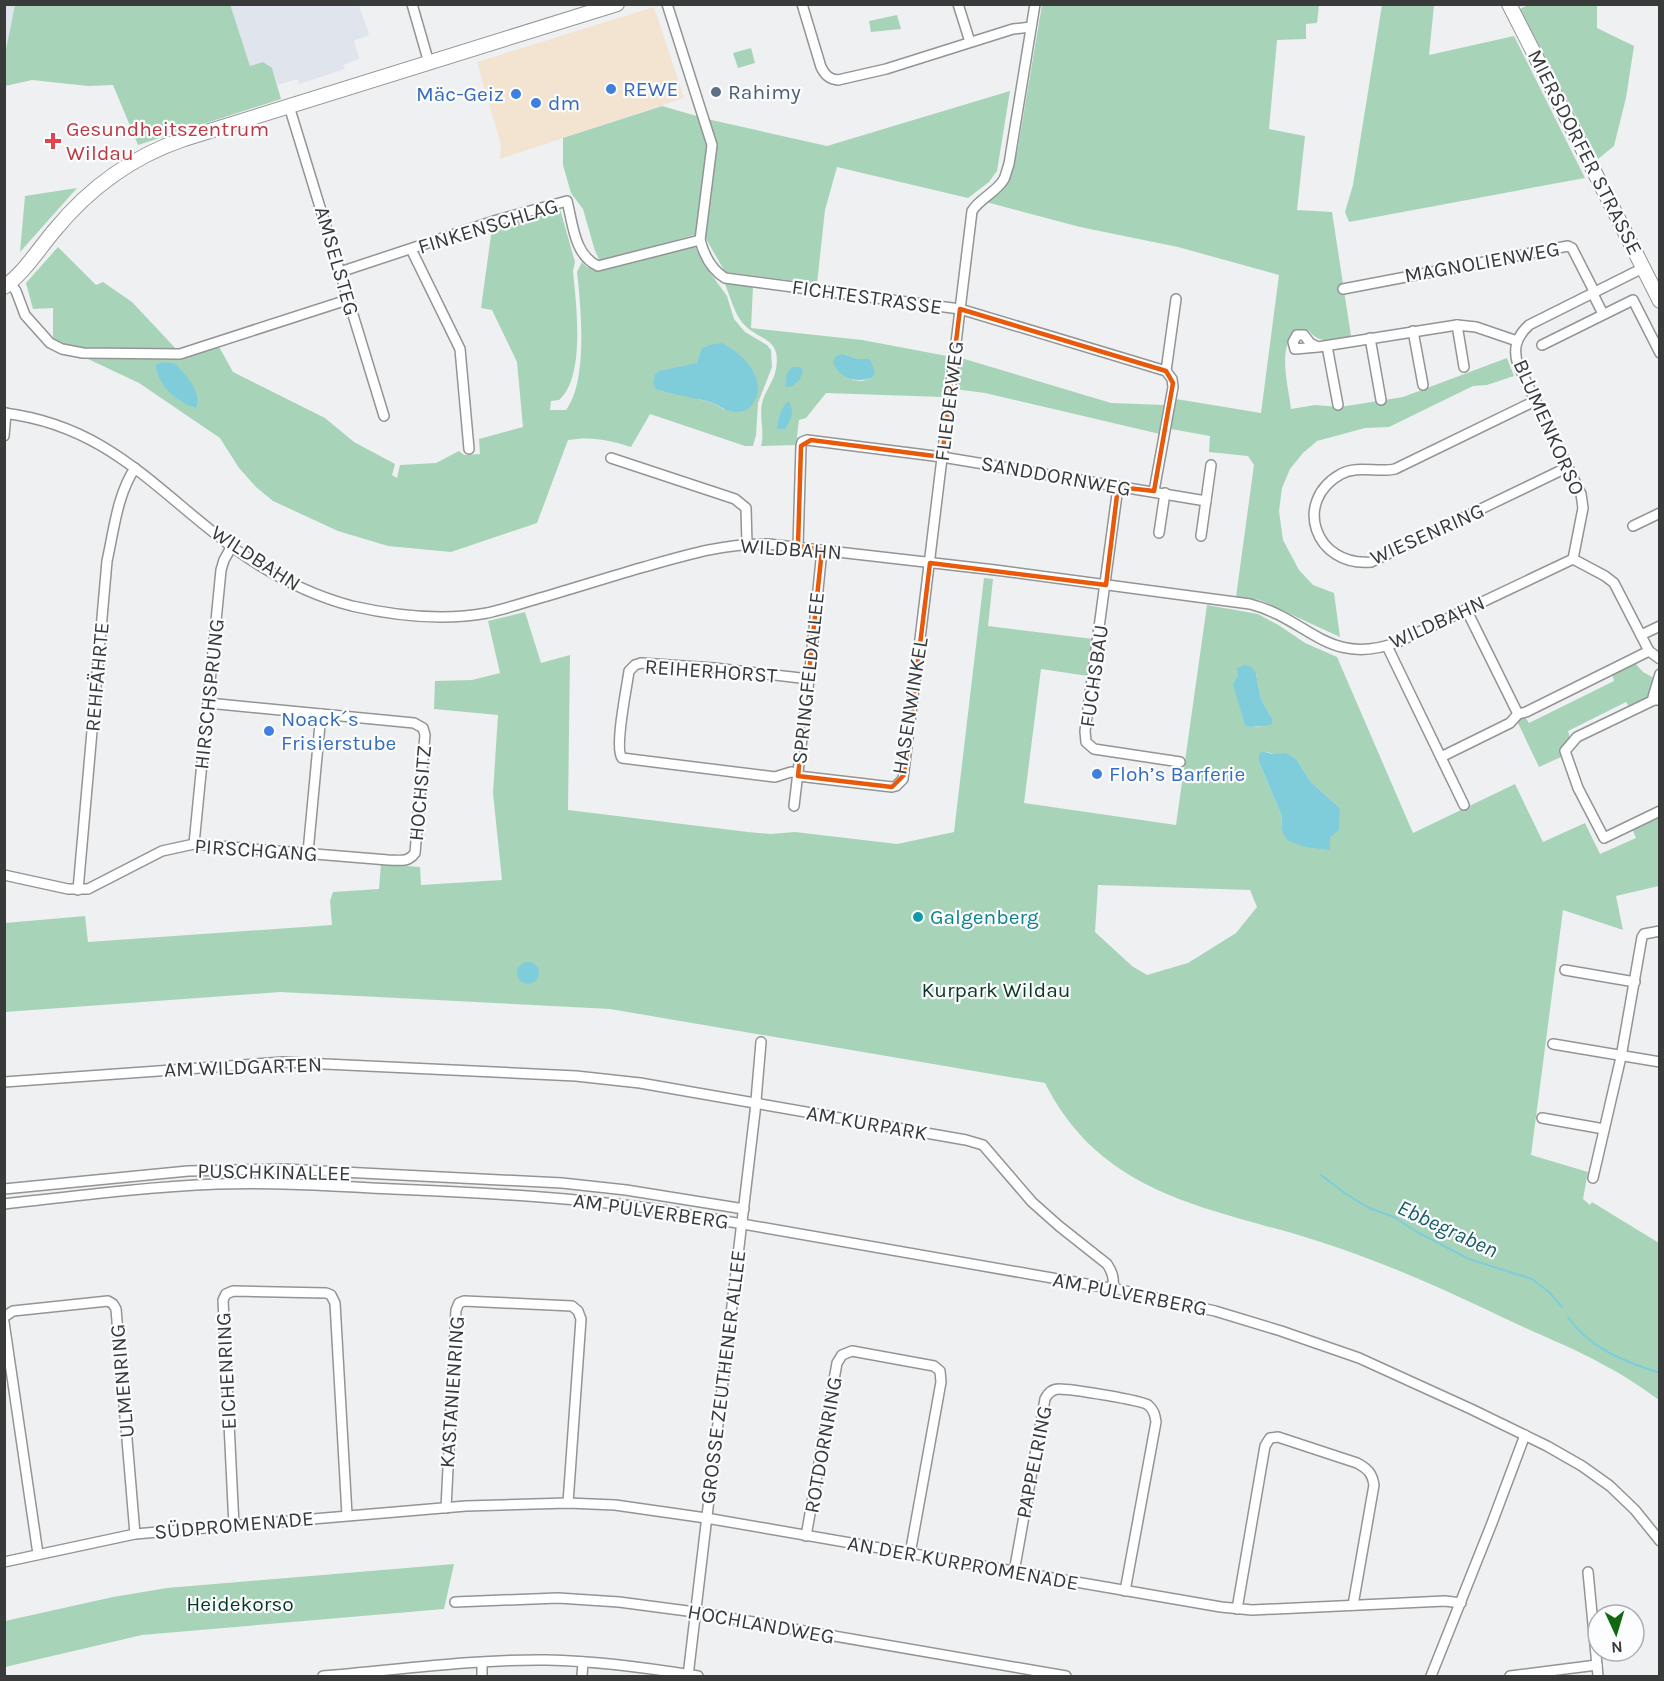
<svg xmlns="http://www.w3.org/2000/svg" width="1664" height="1681" font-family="Karla,sans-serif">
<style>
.commercial{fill:#f3e3d1}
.built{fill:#e0e4ed}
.green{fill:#a7d4b9;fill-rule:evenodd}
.water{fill:#7fcdda}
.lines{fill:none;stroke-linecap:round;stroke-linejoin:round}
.stream{stroke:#7fcdda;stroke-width:2}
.street-casing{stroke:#939496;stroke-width:12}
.secondary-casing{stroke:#939496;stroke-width:16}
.street{stroke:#fff;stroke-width:9}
.secondary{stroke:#fff;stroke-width:14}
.marked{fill:none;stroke:#e8590c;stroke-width:4.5;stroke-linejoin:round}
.shop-dot{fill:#3f7fe0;stroke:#fcfdff;stroke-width:2}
.service-dot{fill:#5c6f8a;stroke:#fcfdff;stroke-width:2}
.health-dot{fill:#e0444e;stroke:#fcfdff;stroke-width:2}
.culture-dot{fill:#0f9aa8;stroke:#fcfdff;stroke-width:2}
.labels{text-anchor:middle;stroke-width:4.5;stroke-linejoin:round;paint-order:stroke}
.shop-label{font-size:21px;fill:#366cbe;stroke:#fcfdff;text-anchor:start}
.service-label{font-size:21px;fill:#4e5e75;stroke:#fcfdff;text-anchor:start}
.health-label{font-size:21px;fill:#be3a42;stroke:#fcfdff;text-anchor:start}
.street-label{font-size:21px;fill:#393a3a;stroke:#fcfdff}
.culture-label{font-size:21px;fill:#0d838f;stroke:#fcfdff;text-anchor:start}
.park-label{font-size:21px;fill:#083923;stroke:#fcfdff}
.water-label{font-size:22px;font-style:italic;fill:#1c5d67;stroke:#fcfdff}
</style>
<rect width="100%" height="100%" fill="#eff0f1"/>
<polygon class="commercial" points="654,7 684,98 500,159 501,145 477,62"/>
<g class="built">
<polygon points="5,5 15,5 5,54"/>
<polygon points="230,5 359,5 369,35 354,41 359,59 343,65 345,69 299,84 297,79 278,85 272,68 250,66"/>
</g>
<g class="green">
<polygon points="230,4 250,66 263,62 272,68 281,99 138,145 113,85 88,86 32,80 5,86 5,54 15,5"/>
<path d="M1042,5H1319L1317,23L1306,24V39L1277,40L1269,129L1305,136L1297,210L1332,212L1351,336C1334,340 1321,346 1308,330L1296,329C1277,349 1288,383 1291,409L1315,405L1340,407L1403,397L1507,358L1514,376L1487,385L1473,386L1389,427L1365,428L1317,441L1303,453L1290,469L1282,488L1279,511L1283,540L1299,570L1313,585L1334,593L1340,637L1260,600L1236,597L1254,465L1248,456L1209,452L1210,436L1171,429L1176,399L1261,413L1279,275L1178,247L1080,227L986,202C1007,182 1011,183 1015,153H1017Z"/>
<polygon points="1382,5 1434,5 1429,55 1514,36 1585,178 1349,222 1345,212 1353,185"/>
<polygon points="1528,5 1597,5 1597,28 1634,46 1626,98 1614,146 1598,159 1520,9"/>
<polygon points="897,15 901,29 871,32 869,21"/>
<polygon points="751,48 755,63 738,68 733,53"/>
<polygon points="1010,91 997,171 989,182 968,198 837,167 825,210 817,284 725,272 705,237 694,235 600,261 595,251 583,209 571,193 563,165 563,138 662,106 707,119 827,146"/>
<polygon points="77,188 20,252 25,196"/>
<path d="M560,209L575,262L573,271C576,303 586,377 559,400L551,401L550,410H566C588,381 581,308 577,272L582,262L587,267L600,271L694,245L708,270L727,296L734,319L745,332L767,345L771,350L772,367L758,403L756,435L753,446H745L650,414L631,447C610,440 591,436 568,440L537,523L451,552L388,546L338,531L273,501L256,487L239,468L220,438L139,383L88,359L91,355H147L218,345L233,372L325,418L354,442L395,464L392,475L397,478L400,465L436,463L459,451L464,455L480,454L479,439L523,427L517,362L492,310L481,308L492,228ZM698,363L725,410L713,403L698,399L687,366Z"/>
<polygon points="58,247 96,285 103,282 132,302 178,351 71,348 53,342 53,308 33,309 26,283"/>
<path d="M724,282L753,287L751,328L862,340L947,356L942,397L826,393L806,418L799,420L796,445L761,446C765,432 759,417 762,403C765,391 774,381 776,369C782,335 757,342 741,321C733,310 730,295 724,282ZM843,354L858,359H870L872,378L862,381L852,380Z"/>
<polygon points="958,357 1111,403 1165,405 1160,434 985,393 954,389"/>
<path d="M984,578L993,579L988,626L1093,639L1088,676L1041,669L1024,803L1176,825L1207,605L1258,614L1280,626L1305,643L1337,657L1413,833L1515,784L1543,842L1585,823L1600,854L1636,838L1631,826L1659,812V886L1616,896L1623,930L1563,910L1531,1155L1588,1172L1583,1199L1590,1205L1592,1202L1659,1243V1400C1641,1387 1622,1374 1602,1364C1575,1349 1547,1338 1519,1325C1474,1304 1429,1282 1382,1264C1357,1254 1331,1245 1305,1237C1200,1206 1100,1192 1045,1083L610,1009L280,992L5,1012V923L85,916L88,942L332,925L330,901L333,892L379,889L381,864L420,867L421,885L502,880L493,793L498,715L434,709L435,681L472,680L500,673L488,621L525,612L541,663L570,655L568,810L748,832L771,834L795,832L897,844L954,832ZM1256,674L1261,699L1273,720C1264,727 1256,728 1245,726L1234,684L1238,676ZM1262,751L1297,760L1311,782L1340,808L1330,837L1281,829L1282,817L1259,762ZM1098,885L1250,890L1257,907L1236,933L1188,963L1147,975L1132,966L1095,932Z"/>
<polygon points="1635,663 1643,672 1654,678 1646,701 1630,708 1626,702 1568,731 1570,738 1561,751 1561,757 1539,767 1517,721 1525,717 1529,723 1614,681 1612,674"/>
<polygon points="454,1564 444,1609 142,1635 5,1667 5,1621 113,1597 167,1588"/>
</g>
<g class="water">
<path d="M721,343C743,352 770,381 752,405C748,410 743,412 736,412C726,412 719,405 710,402C692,397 674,395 656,389L653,383L655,375L659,371L697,363L702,348L710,345Z"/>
<path d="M843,354L858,359H870L875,372L872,378C856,383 839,379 833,362L836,356Z"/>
<path d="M162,362L176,364C186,376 203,392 196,408C179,404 156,384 156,365Z"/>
<path d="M792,367H800L803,371L800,379L793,386L786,387C785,378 786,373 792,367Z"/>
<path d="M789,401C795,412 791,419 785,429H777C778,420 780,407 789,401Z"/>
<polygon points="1245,665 1252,667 1256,674 1261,699 1273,720 1271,725 1251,727 1245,726 1233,684 1238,676 1237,668"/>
<polygon points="1262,751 1272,754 1286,753 1297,760 1311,782 1340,808 1339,830 1330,837 1330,850 1305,847 1287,840 1281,829 1282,817 1259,762 1259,754"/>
<circle cx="528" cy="973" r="11"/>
</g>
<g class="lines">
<g class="stream">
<polyline points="1321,1175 1346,1194 1369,1208 1394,1217 1417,1232 1469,1259 1532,1279 1549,1292 1562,1307"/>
<path d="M1568,1317C1589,1348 1625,1362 1660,1373"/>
</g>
<g class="street-casing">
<g id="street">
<polyline points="412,4 429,63"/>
<path d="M667,4L712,145L700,240C704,255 712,270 725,278L960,309L1166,371L1172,379L1173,387L1154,491"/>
<path d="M802,4L821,67C825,75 829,79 838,80L886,69L1013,29L1031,27"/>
<polyline points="958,4 970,42"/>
<polyline points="289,106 384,416"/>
<polyline points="411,249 460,349 469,449"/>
<path d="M340,272L497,220L567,201C573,224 574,255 598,266L700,240"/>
<polyline points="10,283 16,291 25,315 50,343 62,349 83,353 180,354 347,300"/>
<polyline points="1343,289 1568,246 1572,248 1595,293"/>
<polyline points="1593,294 1603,314"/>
<polyline points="1457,325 1464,367"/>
<polyline points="1413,331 1423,385"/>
<polyline points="1370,338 1381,400"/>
<polyline points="1542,345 1633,300 1660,353"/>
<polyline points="1327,346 1338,405"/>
<polyline points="1318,347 1295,349 1293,342 1297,335 1304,335 1310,343 1318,347 1457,325 1476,327 1517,341"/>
<polyline points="1166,371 1176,299"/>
<path d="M1535,401L1395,469C1378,473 1357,465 1341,474C1292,501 1315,567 1371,562L1568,467"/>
<path d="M4,413C109,426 156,491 235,549C270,574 310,595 352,606C396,616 444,621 487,613C505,609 523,603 540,598C575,588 609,577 644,567C686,555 725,543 768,544L995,570L1250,604C1309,619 1328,668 1398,642L1573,559"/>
<polyline points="4,436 6,413"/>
<polyline points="611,458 735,499 746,508 747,544"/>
<polyline points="1118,487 1085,731 1086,742 1094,749 1180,762"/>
<polyline points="1633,526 1660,513"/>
<polyline points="1159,533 1165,493"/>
<polyline points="1201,536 1211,465"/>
<polyline points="798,546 801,446 802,442 807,440 942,457 1206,501"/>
<path d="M1573,559L1583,508L1581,494L1519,367C1512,350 1516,337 1529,325L1643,268"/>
<polyline points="1573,559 1605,576 1614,583 1649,651 1660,659"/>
<polyline points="1466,609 1518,714 1526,712 1649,651"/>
<polyline points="1641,635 1660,626"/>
<polyline points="1387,646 1464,805"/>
<polyline points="1654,700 1653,697 1660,674"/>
<polyline points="1660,700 1654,700 1577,737 1565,751 1578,788 1604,838 1660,811"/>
<polyline points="1441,757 1510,723 1518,714"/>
<path d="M798,773L791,772L775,777L622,758C614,748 627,687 629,671L635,665L641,663L714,668L809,679"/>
<path d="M798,776L892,787L896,786L903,779L972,211C980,198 997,192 1004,179C1006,175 1007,169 1009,164L1035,4"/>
<polyline points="794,806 809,679 822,550"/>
<polyline points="194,844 221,570 224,560 232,546"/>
<polyline points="308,852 321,714"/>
<path d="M4,875L68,889H88L162,851L194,844L388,860C399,860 408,863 415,853L425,735L423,728L414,723L208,703"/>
<path d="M78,890L107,561C114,530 117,495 135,468"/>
<polyline points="1565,970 1635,982"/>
<polyline points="1553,1044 1660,1062"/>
<path d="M4,1082L283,1062L576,1076L640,1083L966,1140L983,1145L1032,1202L1059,1226L1107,1264C1113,1273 1114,1279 1113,1289"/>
<polyline points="1542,1118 1604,1129"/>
<polyline points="1593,1178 1621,1057 1642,937 1644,934 1660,931"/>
<polyline points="4,1189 188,1171 283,1169 562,1183 626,1190 744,1209"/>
<path d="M4,1204C75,1196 146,1187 217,1184C275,1182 334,1186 393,1189C485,1193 577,1197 668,1211L1121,1290L1215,1311L1281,1331L1359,1358L1471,1409L1547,1446L1582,1466L1610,1486L1635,1510L1660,1541"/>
<polyline points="4,1317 13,1311 108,1301 113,1304 116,1309 135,1534"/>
<polyline points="4,1322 38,1554"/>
<polyline points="446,1508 456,1310 459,1303 464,1301 572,1306 578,1311 581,1319 568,1503"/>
<polyline points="234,1526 223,1300 226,1294 233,1291 326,1293 331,1295 335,1303 347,1515"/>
<polyline points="806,1536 837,1363 842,1355 852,1351 934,1366 940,1371 941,1382 910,1554"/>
<polyline points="4,1562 135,1534 466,1506 568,1503 615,1505 706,1518 1221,1607 1252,1610 1445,1601 1461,1603"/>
<path d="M1014,1572L1045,1399C1048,1393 1052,1389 1059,1389C1071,1389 1141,1400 1148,1405C1154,1410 1155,1415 1156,1422L1125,1591"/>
<polyline points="1588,1572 1598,1676"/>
<polyline points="455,1602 558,1598 619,1602 695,1612 1066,1676"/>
<path d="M1237,1609L1265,1446L1270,1438L1278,1437L1357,1463C1368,1469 1372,1473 1374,1485L1353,1605"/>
<path d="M323,1676C397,1670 473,1659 547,1660C598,1661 649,1668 698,1676"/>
<polyline points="482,1676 482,1663"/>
<polyline points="582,1676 583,1662"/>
<polyline points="688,1676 755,1112 761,1042"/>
<polyline points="1431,1676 1492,1523 1525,1435"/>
<polyline points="1510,1676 1597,1665"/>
</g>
</g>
<g class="secondary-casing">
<g id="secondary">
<polyline points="1509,4 1660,301"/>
<path d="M4,287C24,273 38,250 54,231C89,188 131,157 184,139L617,4"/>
</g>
</g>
<use href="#street" class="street"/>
<use href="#secondary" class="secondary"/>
</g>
<path class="marked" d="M960,309L1166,371L1173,383L1154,491L1118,487L1106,585L930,563L904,775L892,787L798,776L822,550L798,546L801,446L811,440L942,457Z"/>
<g class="shop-dot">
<circle cx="611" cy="89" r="6"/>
<circle cx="516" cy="94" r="6"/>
<circle cx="536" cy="103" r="6"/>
<circle cx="269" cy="731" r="6"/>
<circle cx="1097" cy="774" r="6"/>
</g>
<circle class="service-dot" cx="716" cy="92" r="6"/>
<path class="health-dot" d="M50 132h6v6h6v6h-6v6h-6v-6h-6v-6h6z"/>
<circle class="culture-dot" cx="918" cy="917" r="6"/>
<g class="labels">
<g class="shop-label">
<text x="623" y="96">REWE</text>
<text x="504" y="101" text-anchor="end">Mäc-Geiz</text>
<text x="548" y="110">dm</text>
<text x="281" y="726">Noack´s<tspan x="281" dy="24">Frisierstube</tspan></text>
<text x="1109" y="781">Floh’s Barferie</text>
</g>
<g class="service-label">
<text x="728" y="99">Rahimy</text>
</g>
<g class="health-label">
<text x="66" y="136">Gesundheitszentrum<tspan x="66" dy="24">Wildau</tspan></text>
</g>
<g class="street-label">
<text transform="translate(1585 152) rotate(63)" y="7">MIERSDORFER STRASSE</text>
<text transform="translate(488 226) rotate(-17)" y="7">FINKENSCHLAG</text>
<text transform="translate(337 261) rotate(74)" y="7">AMSELSTEG</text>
<text transform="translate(1482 262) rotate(-10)" y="7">MAGNOLIENWEG</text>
<text transform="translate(867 297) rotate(8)" y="7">FICHTESTRASSE</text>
<text transform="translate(949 401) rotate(-83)" y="7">FLIEDERWEG</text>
<text transform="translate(1549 427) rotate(66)" y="7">BLUMENKORSO</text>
<text transform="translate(1056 476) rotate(10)" y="7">SANDDORNWEG</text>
<text transform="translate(1427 534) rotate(-24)" y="7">WIESENRING</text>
<text transform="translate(791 549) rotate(4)" y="7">WILDBAHN</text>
<text transform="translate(256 558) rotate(33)" y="7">WILDBAHN</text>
<text transform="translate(1437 622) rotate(-24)" y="7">WILDBAHN</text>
<text transform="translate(711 671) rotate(4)" y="7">REIHERHORST</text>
<text transform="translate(1094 676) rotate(-82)" y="7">FUCHSBAU</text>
<text transform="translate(97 677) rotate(-85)" y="7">REHFÄHRTE</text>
<text transform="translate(808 678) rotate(-84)" y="7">SPRINGFELDALLEE</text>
<text transform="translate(209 694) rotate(-84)" y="7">HIRSCHSPRUNG</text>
<text transform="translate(910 706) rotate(-81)" y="7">HASENWINKEL</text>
<text transform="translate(420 793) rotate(-85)" y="7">HOCHSITZ</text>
<text transform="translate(256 850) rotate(4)" y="7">PIRSCHGANG</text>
<text transform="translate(243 1067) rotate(-2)" y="7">AM WILDGARTEN</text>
<text transform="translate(867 1123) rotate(10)" y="7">AM KURPARK</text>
<text transform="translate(274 1172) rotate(1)" y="7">PUSCHKINALLEE</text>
<text transform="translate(651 1211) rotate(8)" y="7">AM PULVERBERG</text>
<text transform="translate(1130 1294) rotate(11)" y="7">AM PULVERBERG</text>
<text transform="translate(226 1371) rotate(-93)" y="7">EICHENRING</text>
<text transform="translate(723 1377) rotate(-83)" y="7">GROSSE ZEUTHENER ALLEE</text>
<text transform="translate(122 1381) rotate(-95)" y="7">ULMENRING</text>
<text transform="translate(452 1392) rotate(-86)" y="7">KASTANIENRING</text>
<text transform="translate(823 1445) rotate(-80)" y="7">ROTDORNRING</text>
<text transform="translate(1034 1462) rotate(-79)" y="7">PAPPELRING</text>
<text transform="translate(234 1525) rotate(-5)" y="7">SÜDPROMENADE</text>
<text transform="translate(963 1563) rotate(10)" y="7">AN DER KURPROMENADE</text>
<text transform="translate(761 1624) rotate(10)" y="7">HOCHLANDWEG</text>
</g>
<g class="culture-label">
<text x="930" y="924">Galgenberg</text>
</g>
<g class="park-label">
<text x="996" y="997">Kurpark Wildau</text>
<text x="240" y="1611">Heidekorso</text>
</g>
<g class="water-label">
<text transform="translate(1448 1228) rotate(25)" y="8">Ebbegraben</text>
</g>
</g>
<rect width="1664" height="1681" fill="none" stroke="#393a3a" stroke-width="12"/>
<g transform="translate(1616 1633) rotate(176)"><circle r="28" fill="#fcfdff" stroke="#aeafb0" stroke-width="1.5"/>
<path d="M0-4.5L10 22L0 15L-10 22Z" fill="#106910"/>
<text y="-9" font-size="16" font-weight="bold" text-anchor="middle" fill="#393a3a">N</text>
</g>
</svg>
